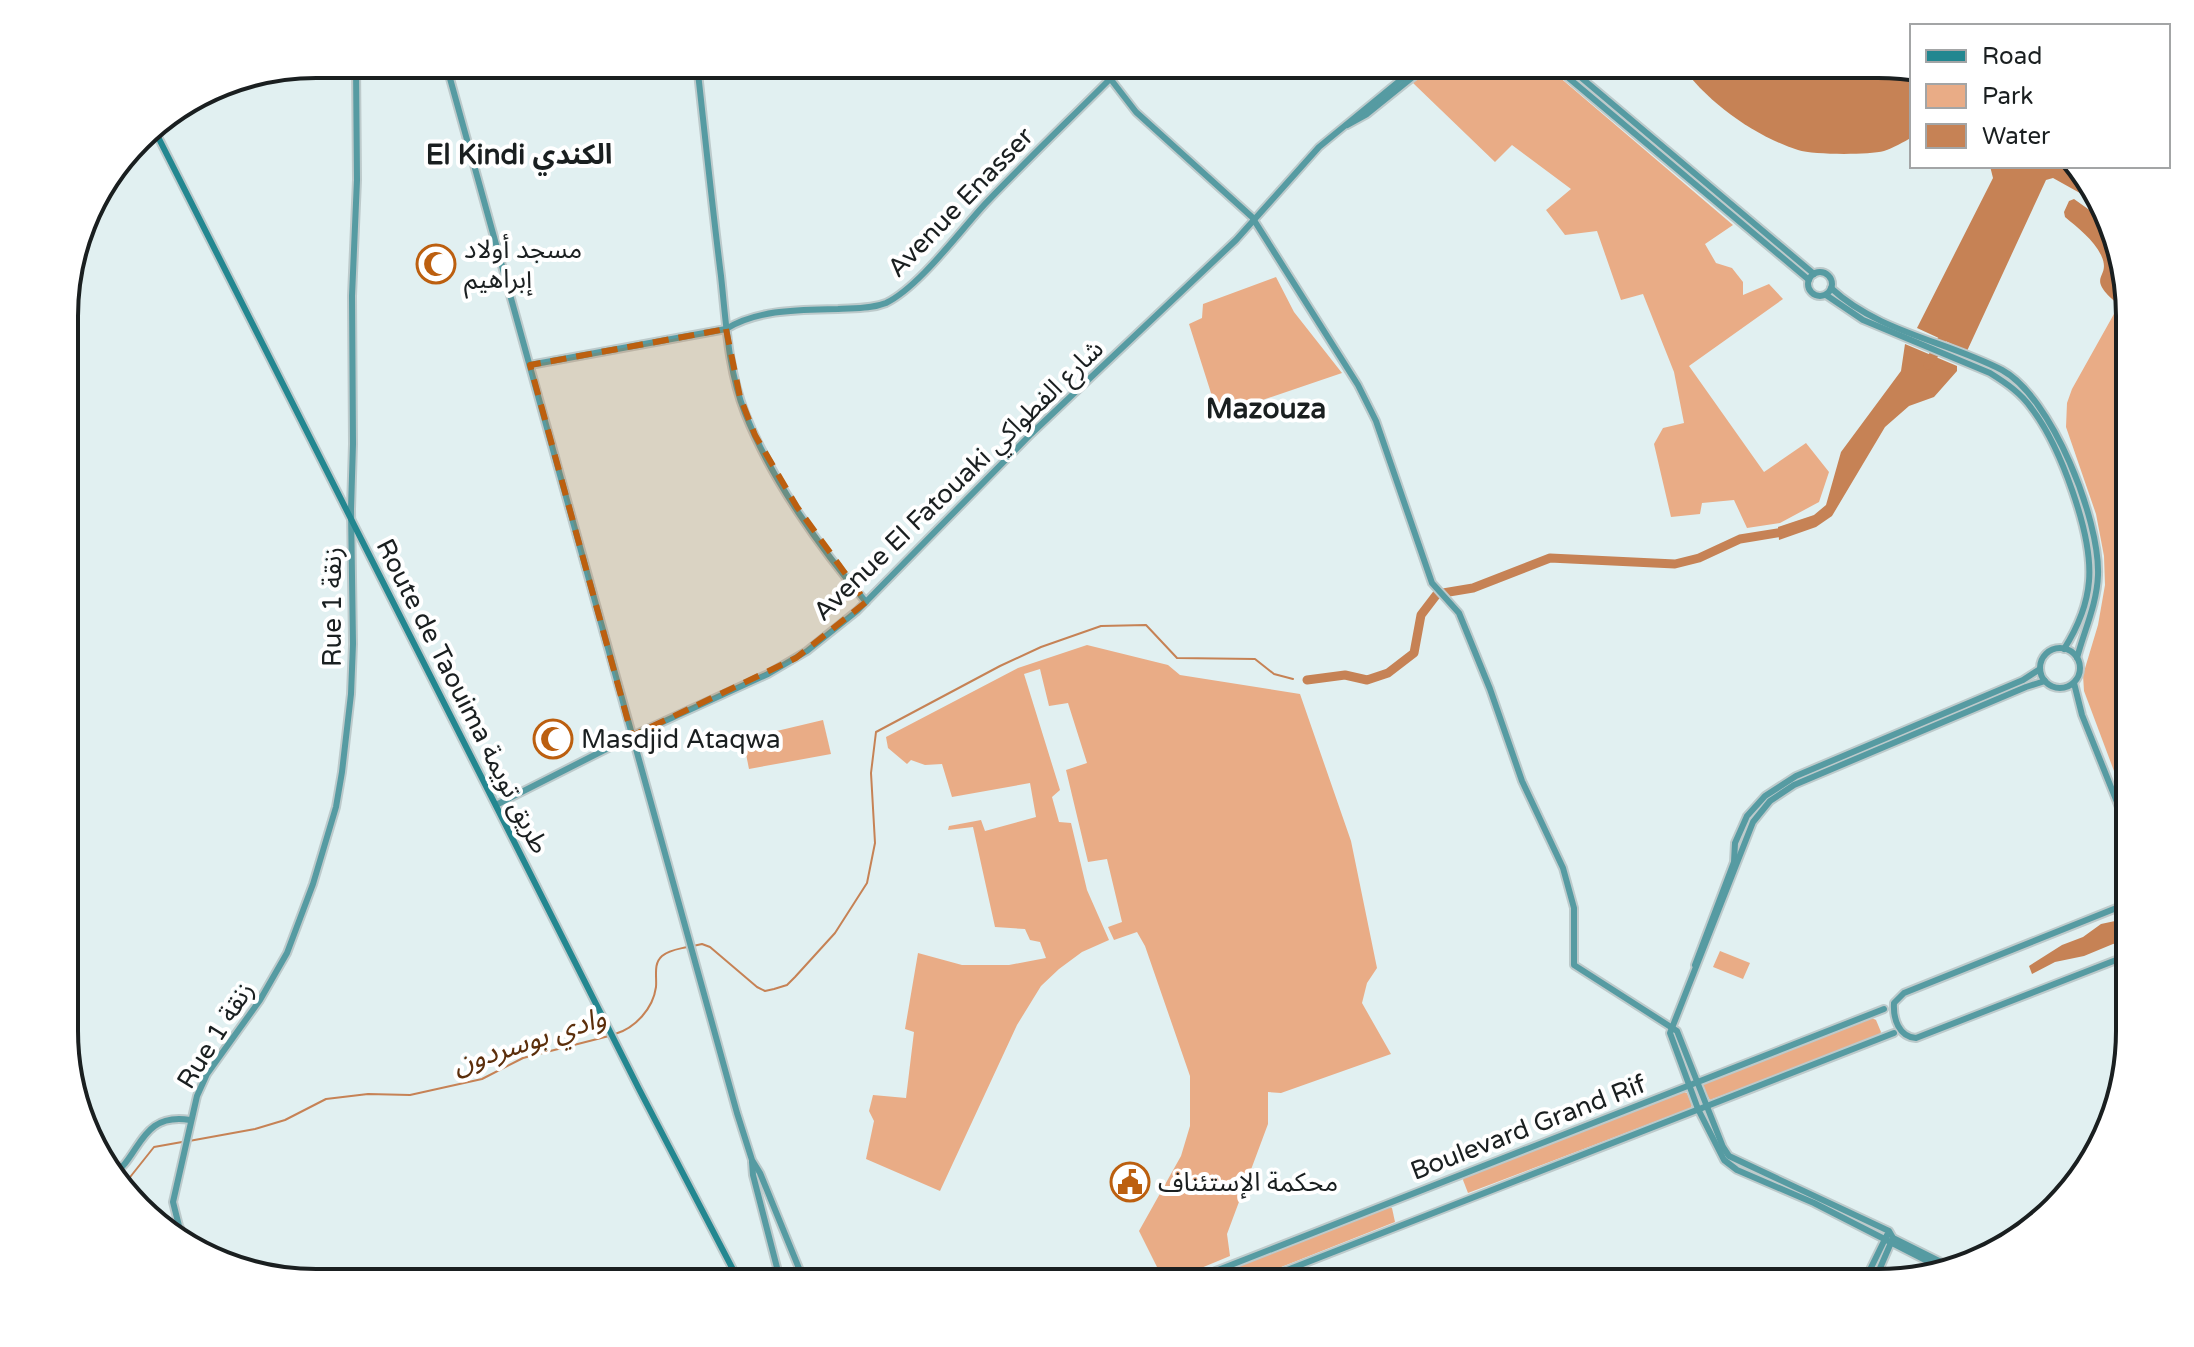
<svg xmlns="http://www.w3.org/2000/svg" width="2194" height="1347" font-family="'Varela Round','Noto Sans Arabic',sans-serif">
<style>
.green{fill:#e9ac86}
.water{fill:#c68255}
.lines{fill:none;stroke-linecap:round;stroke-linejoin:round}
.stream{stroke:#c68255;stroke-width:2}
.river{stroke:#c68255;stroke-width:9}
.secondary-casing{stroke:#bdcacb;stroke-width:10}
.primary-casing{stroke:#bdcacb;stroke-width:10}
.secondary{stroke:#569ba2;stroke-width:6}
.primary{stroke:#238790;stroke-width:6}
.marked{fill:#bc5f0f;fill-opacity:0.2;stroke:#bc5f0f;stroke-width:6;stroke-dasharray:16 10;stroke-linejoin:round}
.labels{text-anchor:middle;stroke-width:8;stroke-linejoin:round;paint-order:stroke}
.street-label{font-size:26px;fill:#1a1f20;stroke:#fff}
.poi-label{font-size:26px;fill:#1a1f20;stroke:#fff;text-anchor:start}
.neighbourhood-label{font-size:28px;font-weight:bold;fill:#1a1f20;stroke:#fff}
.water-label{font-size:28px;font-style:italic;fill:#5b2e0b;stroke:#fff}
.rim{fill:none;stroke:#1a1f20;stroke-width:4}
</style>
<rect width="100%" height="100%" fill="#e1f0f1"/>
<g class="green">
<polygon points="1436,64 1544,64 1733,225 1705,244 1716,263 1732,268 1743,282 1743,295 1769,284 1783,299 1689,366 1764,472 1806,443 1829,472 1819,502 1780,523 1747,528 1734,500 1702,503 1700,514 1671,517 1654,444 1663,428 1684,423 1674,372 1643,294 1621,300 1597,231 1565,235 1546,210 1571,189 1512,145 1495,162 1413,83"/>
<polygon points="1276,277 1294,312 1342,373 1218,415 1189,324 1202,318 1203,304"/>
<polygon points="2129,303 2129,811 2084,691 2083,675 2098,625 2105,585 2104,556 2096,514 2066,427 2067,403 2072,389 2119,305"/>
<polygon points="1087,645 1168,665 1180,675 1300,694 1351,841 1377,968 1367,983 1362,1003 1391,1054 1281,1093 1268,1092 1268,1124 1227,1234 1230,1256 1165,1283 1139,1231 1181,1156 1190,1126 1190,1076 1145,946 1137,932 1114,940 1108,927 1122,922 1107,859 1088,862 1066,770 1087,763 1068,703 1049,706 1040,669 1024,674 1060,790 1052,797 1059,822 1071,823 1087,890 1109,940 1082,952 1059,969 1041,986 1017,1025 940,1191 866,1159 874,1121 869,1111 873,1095 906,1098 914,1032 905,1029 918,953 962,965 1009,965 1046,958 1040,942 1030,940 1025,929 995,927 973,827 948,830 949,826 981,820 985,831 1036,817 1030,783 952,797 942,764 925,765 911,760 907,764 888,748 886,737 1018,668"/>
<polygon points="823,720 831,754 749,769 743,739"/>
<polygon points="1720,951 1750,963 1743,979 1713,967"/>
<polygon points="1872,1018 1876,1020 1881,1032 1879,1036 1710,1100 1702,1087 1704,1084"/>
<polygon points="1684,1092 1687,1093 1692,1105 1691,1108 1468,1193 1463,1180 1464,1177"/>
<polygon points="1388,1206 1392,1208 1395,1222 1241,1283 1191,1283"/>
</g>
<g class="water">
<path d="M1680,64H1878L1912,73V137C1904,142 1893,148 1884,151C1868,155 1814,155 1798,150C1754,136 1707,102 1680,64Z"/>
<polygon points="1990,166 2077,166 2088,176 2096,202 2053,178 2046,180 1967,351 1917,328 1993,178"/>
<path d="M2074,199L2102,219L2129,303L2119,305C2082,274 2113,280 2101,255C2094,240 2077,227 2065,217L2064,212L2069,201Z"/>
<polygon points="1905,344 1957,366 1957,371 1934,397 1909,406 1885,427 1832,516 1816,527 1779,540 1778,527 1814,515 1826,505 1841,452 1901,371"/>
<polygon points="2129,918 2129,941 2113,944 2084,956 2055,962 2032,974 2029,966 2062,945 2083,937 2101,924"/>
</g>
<g class="lines">
<g class="stream">
<polyline points="693,946 702,944 710,947 757,987 765,991 774,989 787,985 795,977 835,933 867,883 875,843 871,773 876,732 1000,666 1041,647 1101,626 1146,625 1177,658 1255,659 1274,674 1293,679"/>
<path d="M615,1034C635,1028 653,1009 656,987C657,976 653,964 662,956C669,950 679,949 687,947"/>
<polyline points="189,1141 255,1129 285,1120 326,1099 368,1094 410,1095 482,1079 523,1058 609,1036"/>
<polyline points="123,1186 154,1147 182,1142"/>
</g>
<g class="river">
<polyline points="1928,365 1942,340"/>
<polyline points="1307,680 1345,675 1367,680 1388,673 1414,653 1421,615 1437,594 1473,588 1550,558 1675,564 1699,558 1740,539 1789,531"/>
</g>
<g class="secondary-casing">
<g id="secondary">
<polyline points="446,64 737,1113 752,1160 760,1173 805,1283"/>
<path d="M697,64C705,135 712,205 721,276C726,321 728,370 745,413C771,479 820,548 866,602"/>
<polyline points="1099,64 1136,112 1252,217 1358,385 1376,421 1432,583 1459,613 1490,689 1522,781 1563,868 1574,908 1574,965 1677,1031 1723,1147 1729,1156 1889,1231 1893,1238 1949,1266"/>
<polyline points="1552,64 1809,280"/>
<polyline points="1565,64 1814,274"/>
<polyline points="1347,125 1367,114 1429,64"/>
<circle cx="1820" cy="284" r="12"/>
<path d="M1831,288C1878,332 1946,341 2002,370C2052,397 2100,520 2098,575C2097,604 2084,631 2077,658"/>
<path d="M1826,295L1863,320L1990,373C2006,383 2021,393 2032,409C2060,446 2093,534 2089,581C2087,606 2078,627 2064,649"/>
<path d="M530,365L726,329C758,309 801,310 838,309C854,308 871,309 886,303C919,287 959,232 985,204C1025,162 1068,121 1109,80"/>
<circle cx="2060" cy="668" r="20"/>
<polyline points="2074,683 2082,715 2129,832"/>
<polyline points="496,805 632,736 768,674 807,651 857,611 1031,434 1236,240 1319,147 1420,64"/>
<path d="M2129,903L1904,993L1894,1003C1893,1019 1899,1037 1916,1038L2129,955"/>
<polyline points="1695,965 1734,862 1735,843 1747,816 1765,796 1796,776 2023,680 2040,669"/>
<polyline points="752,1162 753,1175 781,1283"/>
<path d="M112,1176C141,1156 140,1112 190,1120"/>
<polyline points="190,1249 179,1226 173,1202 197,1096 207,1074 260,1000 287,953 313,884 336,807 342,772 351,694 353,644 351,509 353,444 352,296 357,180 356,64"/>
<polyline points="1941,1268 1814,1203 1737,1170 1724,1160 1698,1109 1670,1033 1753,822 1770,801 1794,785 2026,687 2045,681"/>
<polyline points="1864,1282 1887,1235"/>
<polyline points="1874,1282 1893,1238"/>
<polyline points="1185,1283 1884,1009"/>
<polyline points="1254,1283 1894,1033"/>
</g>
</g>
<g class="primary-casing">
<polyline id="primary" points="152,125 639,1089 740,1283"/>
</g>
<use href="#secondary" class="secondary"/>
<use href="#primary" class="primary"/>
</g>
<path class="marked" d="M726,329L740,397L755,435L797,507L866,602L796,658L632,736L530,365Z"/>
<defs>
<g id="mosque-ring" transform="scale(2)"><circle r="9.5" fill="#fff" stroke="#bc5f0f" stroke-width="1.5"/><path d="M3.5-4.9A6 6 0 1 0 3.5 4.9A5 5 0 1 1 3.5-4.9Z" fill="#bc5f0f"/></g>
<g id="civic-ring" transform="scale(2)"><circle r="9.5" fill="#fff" stroke="#bc5f0f" stroke-width="1.5"/><path d="M-.6-6.5H3V-4.5H.6V-3L4-1V1h2V6H-6V1h2V-1L-.6-3ZM-1.2 2.5V6h2.4V2.5Z" fill="#bc5f0f"/></g>
</defs>
<g fill-rule="evenodd">
<use href="#mosque-ring" x="436" y="264"/>
<use href="#mosque-ring" x="553" y="739"/>
<use href="#civic-ring" x="1130" y="1182"/>
</g>
<g class="labels">
<g class="street-label">
<text transform="translate(960 202) rotate(-46)" y="9">Avenue Enasser</text>
<text transform="translate(958 480) rotate(-44)" y="9">Avenue El Fatouaki شارع الفطواكي</text>
<text transform="translate(332 607) rotate(-90)" y="9">Rue 1 زنقة</text>
<text transform="translate(463 696) rotate(63)" y="9">Route de Taouima طريق تويمة</text>
<text transform="translate(215 1035) rotate(-58)" y="9">Rue زنقة 1</text>
<text transform="translate(1528 1127) rotate(-21)" y="9">Boulevard Grand Rif</text>
</g>
<g class="poi-label">
<text x="464" y="258">مسجد أولاد<tspan x="464" dy="30">إبراهيم</tspan></text>
<text x="581" y="748">Masdjid Ataqwa</text>
<text x="1158" y="1191">محكمة الإستئناف</text>
</g>
<g class="neighbourhood-label">
<text x="519" y="164">El Kindi الكندي</text>
<text x="1266" y="418">Mazouza</text>
</g>
<g class="water-label">
<text transform="translate(529 1040) rotate(-18)" y="10">وادي بوسردون</text>
</g>
</g>
<path d="M0 0H2194V1347H0ZM316 78H1878A238 238 0 0 1 2116 316V1031A238 238 0 0 1 1878 1269H316A238 238 0 0 1 78 1031V316A238 238 0 0 1 316 78Z" fill="#fff" fill-rule="evenodd"/>
<path class="rim" d="M316 78H1878A238 238 0 0 1 2116 316V1031A238 238 0 0 1 1878 1269H316A238 238 0 0 1 78 1031V316A238 238 0 0 1 316 78Z"/>
<rect x="1910" y="24" width="260" height="144" fill="#ffffff" stroke="#a3a5a6" stroke-width="2"/>
<rect x="1926" y="50" width="40" height="12" fill="#238790" stroke="#a3a5a6" stroke-width="2"/>
<text x="1982" y="64" font-size="24" fill="#1a1f20">Road</text>
<rect x="1926" y="84" width="40" height="24" fill="#e9ac86" stroke="#a3a5a6" stroke-width="2"/>
<text x="1982" y="104" font-size="24" fill="#1a1f20">Park</text>
<rect x="1926" y="124" width="40" height="24" fill="#c68255" stroke="#a3a5a6" stroke-width="2"/>
<text x="1982" y="144" font-size="24" fill="#1a1f20">Water</text>
</svg>
